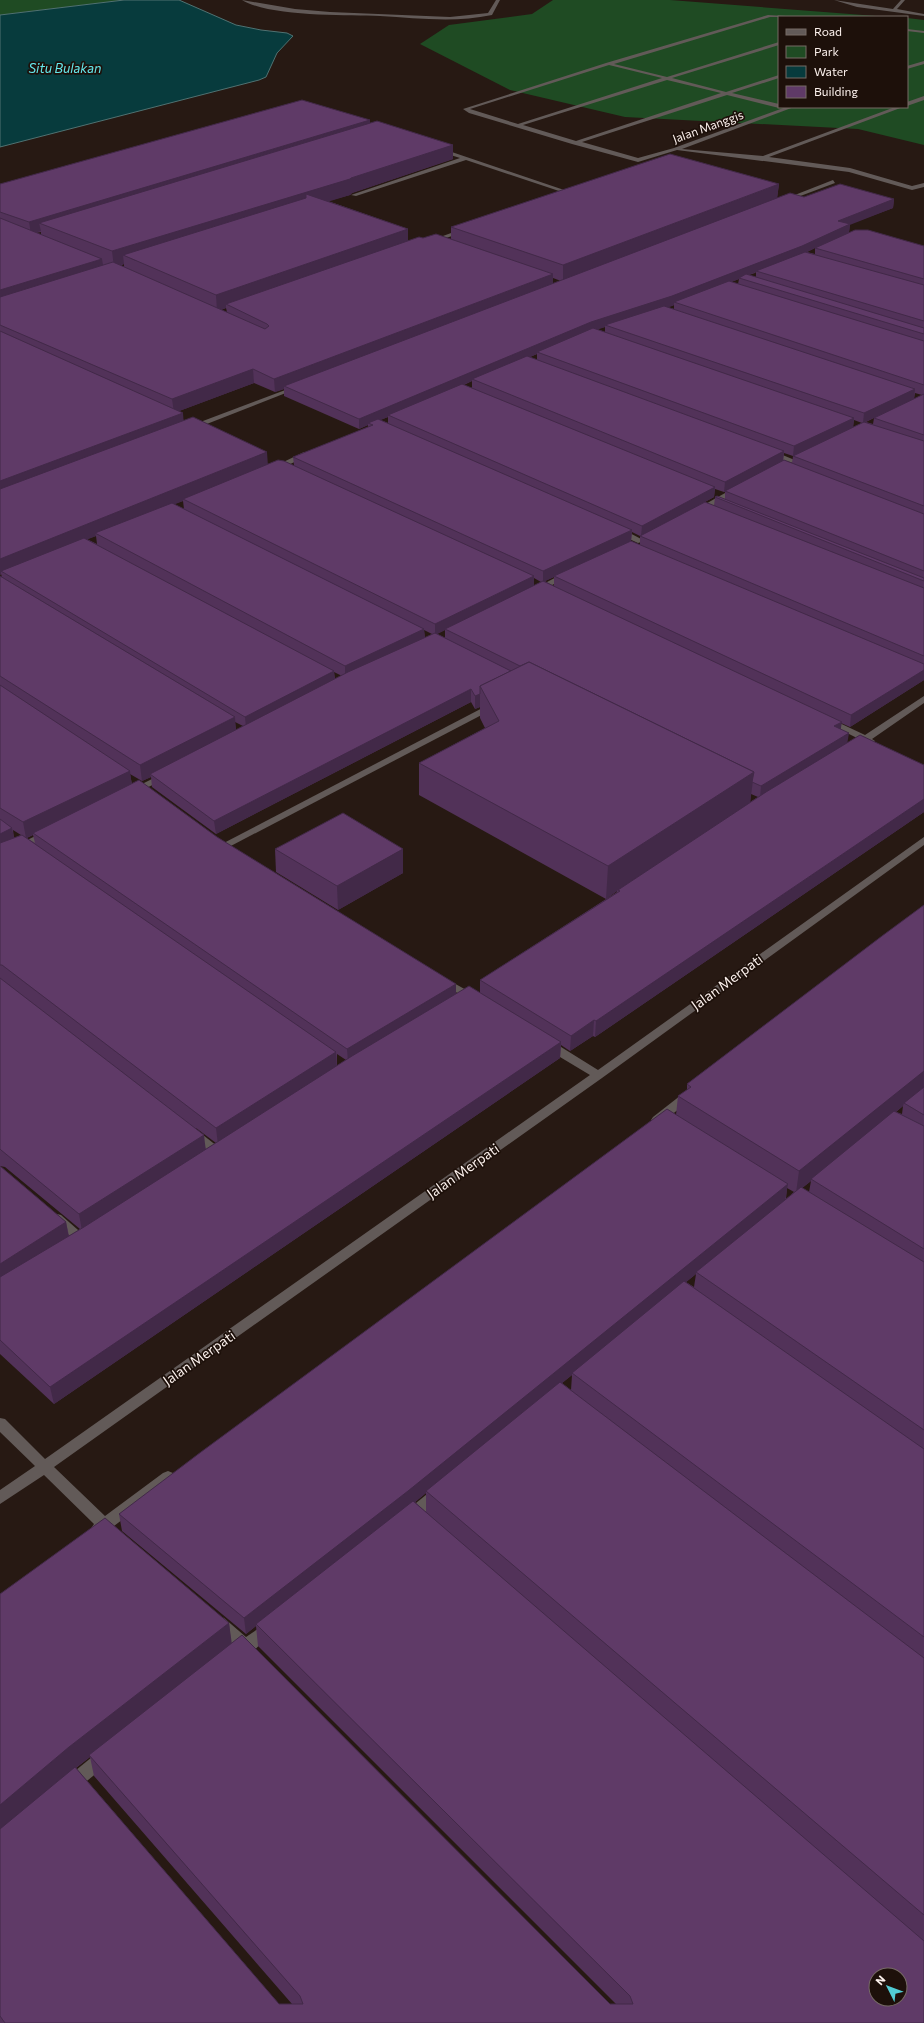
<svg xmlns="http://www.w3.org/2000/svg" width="924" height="2023" font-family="Commissioner,sans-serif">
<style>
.green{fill:#1f4b23}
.water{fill:#073b3d;stroke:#507272}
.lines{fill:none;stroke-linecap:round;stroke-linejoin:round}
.minor{fill:#625a58;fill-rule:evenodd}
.wall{fill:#523259;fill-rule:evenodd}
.shaded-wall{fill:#422948}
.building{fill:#5f3a67;stroke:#422948;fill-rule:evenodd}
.labels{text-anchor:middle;stroke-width:3.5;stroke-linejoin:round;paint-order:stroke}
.far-street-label{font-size:12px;fill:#fcf1ed;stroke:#1d100a}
.far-water-label{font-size:13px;font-style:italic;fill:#65e8ec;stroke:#1d100a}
.street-label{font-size:14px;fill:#fcf1ed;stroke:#1d100a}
</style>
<rect width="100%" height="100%" fill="#271913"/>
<g class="green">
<polygon points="0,0 124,0 0,15"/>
<polygon points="553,0 670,0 889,17 779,17 779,107 907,107 907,18 924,20 924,145 858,129 625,117 510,90 420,44 449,25 532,14"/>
</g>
<polygon class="water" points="124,0 179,0 236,25 261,30 287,33 293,36 277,53 266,77 259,80 0,147 0,15"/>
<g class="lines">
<g class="minor">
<path d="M242,0L295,9L330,12L450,17L488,13L496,0H500L492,15C454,23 417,18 380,16C346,15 270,17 242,0Z"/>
<polygon points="834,0 893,9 901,0 905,0 897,9 924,14 924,16 857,7"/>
<path d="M768,15L803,17H770L614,64L667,77L779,42V45L672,78L726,92L779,75V78L732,93L779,104V107H781L779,108L727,95L582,142L638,158L674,148L786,107H794L682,149L763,156L895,107H903L769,157L850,168L912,186L924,183V187L912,190L849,172L677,150L638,162L572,144L469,113L463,109L606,63ZM609,65L662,78L518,124L470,109ZM667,80L721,93L576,141L523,125Z"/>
<polygon points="907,29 924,31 924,33 907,31"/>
<polygon points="924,61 924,64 907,69 907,66"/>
<polygon points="924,96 924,100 907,106 907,102"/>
<polygon points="440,148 573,193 568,194 466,160 356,196 351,195 460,158 438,151"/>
<polygon points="833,180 835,183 787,201 782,200"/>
<polygon points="465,228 468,230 467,231 434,242 429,241"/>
<polygon points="296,386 301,387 194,429 187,427"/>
<polygon points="767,451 773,451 797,461 793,463 767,455"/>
<polygon points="304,452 311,454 278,470 271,468"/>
<polygon points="734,488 741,490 700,513 693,511"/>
<polygon points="616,529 622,529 645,541 638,543 616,533"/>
<polygon points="564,573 570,573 571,575 539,592 536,592 532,590"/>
<polygon points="924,696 924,703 872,739 875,741 873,743 866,743 854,750 849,747 859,739 823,721 828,718 831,719 865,735"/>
<polygon points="492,703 495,704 495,708 227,848 223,849 218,846"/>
<polygon points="164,773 169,776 167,778 136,793 133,794 128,791"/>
<polygon points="48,830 51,831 53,833 51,835 0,860 0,853"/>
<polygon points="924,837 924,845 602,1078 54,1467 105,1516 163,1473 168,1471 173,1473 175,1477 173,1481 114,1526 115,1529 113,1533 108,1535 103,1533 97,1536 92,1534 90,1530 94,1524 44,1475 0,1504 0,1490 35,1466 0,1432 0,1418 5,1419 45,1459 590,1075 545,1048 543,1045 545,1042 553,1042 598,1070"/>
<polygon points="443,977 477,996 478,998 477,1000 469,1000 439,982 438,980 439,978"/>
<polygon points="689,1091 693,1092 695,1095 693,1098 661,1123 653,1123 651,1120 653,1117 685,1092"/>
<polygon points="194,1130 198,1131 222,1150 224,1153 222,1156 214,1156 190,1137 188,1134 190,1131"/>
<polygon points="57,1214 61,1215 86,1237 88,1240 86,1243 78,1243 53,1221 51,1218 53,1215"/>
<polygon points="437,1488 442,1490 444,1494 442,1498 415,1520 410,1522 405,1520 403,1516 405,1512 432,1490"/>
<path d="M219,1616L224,1618L246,1637L268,1622L273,1624L276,1629C271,1639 258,1643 253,1653L239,1658L234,1656L231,1651L234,1646L214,1628L212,1623L214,1618Z"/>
<polygon points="103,1751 109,1753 111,1758 109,1763 77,1789 71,1792 65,1789 63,1784 65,1779 97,1753"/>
</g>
</g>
<g class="wall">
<path d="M370,120V124L453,145V159L352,193L350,195L328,201L408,229V241L423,238L451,239V227L779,184L777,198L804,197L894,199L893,208L850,224L849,232L924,246V680L850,727L841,723V729L847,743L924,765V812L595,1037L593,1036L570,1051L561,1045L560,1058L54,1404L0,1354V576L2,577L1,574L0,575V184ZM41,232V235L36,233ZM815,248V254L807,252ZM124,264V267L120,266ZM756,272V277L749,275L755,273ZM553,278L561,281L553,284ZM739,279L738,284L731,282ZM674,305V309L667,307L672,306ZM226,308L227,312L221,310ZM605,327V332L597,329ZM537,354V360L530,357ZM472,381V388L464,385ZM254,383L275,392L284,389V396L359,429L368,425V427L293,457L294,465L268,464L184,421L179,411ZM915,393L922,395L914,399ZM388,417V423L380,420ZM874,418L873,424L866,422ZM854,420L862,423L853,427ZM784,453L793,456L792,463L783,461ZM715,489L724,492H725V499L715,497L714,506L705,502L714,497ZM183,501L184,509L174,504ZM632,532L640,536V545L631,541ZM96,536L97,544L87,539ZM554,577V586L545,581ZM534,578L541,582L534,586ZM424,630L432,634L425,638ZM445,630V638L437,634ZM334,672L342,676L335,679ZM471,702L475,709L480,707V718L485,728L419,763V795L606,899L617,891V892L480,980V993L456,994L217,837L132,784L130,774L142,781L151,777L152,787L216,834ZM235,722L243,726L236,730ZM751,794L758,797L750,802ZM13,830L21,835L14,838ZM33,835L35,843L27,838ZM337,1054L346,1060L337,1066ZM196,1128L216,1143L206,1149ZM0,1166L5,1167L80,1229L69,1236L66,1222Z"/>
<polygon points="275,849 403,873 338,910 276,872"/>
<path d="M924,905V2023H0V1594L229,1623L231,1643L610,2004H616L258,1646L256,1626L246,1634L122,1531L119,1514L676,1115L678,1096L687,1090V1084ZM903,1106L902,1114L896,1112ZM811,1181L809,1192L802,1188ZM787,1188L794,1192L786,1199ZM696,1274L694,1287L686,1282ZM572,1375L571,1390L562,1383ZM426,1493V1512L415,1502ZM90,1757L94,1776L292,2004H279L76,1768Z"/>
</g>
<g class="shaded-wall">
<polygon points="370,120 370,131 39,223 41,231 31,234 29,222"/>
<polygon points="453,145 453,159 352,193 350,195 136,261 123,255 124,264 114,267 112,251 351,178"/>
<polygon points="779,184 777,199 563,281 563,265"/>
<polygon points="894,199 893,208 837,230 838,221"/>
<polygon points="850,224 849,233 815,248 801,255 756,271 756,272 741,278 739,278 739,279 677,303 674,302 674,305 672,306 609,326 605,325 605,327 591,332 537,352 537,354 475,380 472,379 472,381 390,416 388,415 388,417 371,424 368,423 368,425 359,429 359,419 591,322"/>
<polygon points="408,229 408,245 226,304 226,308 217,311 216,295"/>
<polygon points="102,259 104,271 0,303 0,290"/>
<polygon points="553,274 553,286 284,386 284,389 275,392 274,379"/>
<polygon points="253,369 254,383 174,413 172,399"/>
<polygon points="915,389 914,399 863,423 864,413"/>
<polygon points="183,413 184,426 0,496 0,481"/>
<polygon points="854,418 853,428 793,456 794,446"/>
<polygon points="784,451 783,461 724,492 725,482"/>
<polygon points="267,452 268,466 183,499 183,501 98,535 95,533 96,536 4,573 1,571 1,574 0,575 0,559"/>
<polygon points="715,487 714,497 641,536 642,526"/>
<polygon points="632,530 631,541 554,576 554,577 543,582 543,571"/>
<polygon points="534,576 534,587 445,629 445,630 435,635 435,624"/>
<polygon points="424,629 425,640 345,677 345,666"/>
<polygon points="924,670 924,680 850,727 851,715"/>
<polygon points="334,671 335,682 246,728 245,717"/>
<polygon points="471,689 471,702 216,834 214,821"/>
<polygon points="480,694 480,707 475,709 475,696"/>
<polygon points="235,717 236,733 150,774 151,777 142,781 140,765"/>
<polygon points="842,722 840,733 834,726"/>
<polygon points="849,733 847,745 760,798 761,786"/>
<polygon points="130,771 132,787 33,833 33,835 26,838 23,822"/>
<polygon points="754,772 750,804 618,890 617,891 606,899 608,866"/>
<polygon points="924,799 924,812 595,1037 596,1021"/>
<polygon points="12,828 15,844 0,851 0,834"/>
<polygon points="403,849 403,873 338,910 337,886"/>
<polygon points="456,984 456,997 348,1062 347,1049"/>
<polygon points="594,1020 593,1036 570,1051 571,1036"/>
<polygon points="561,1042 560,1058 54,1404 50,1387"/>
<polygon points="336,1052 337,1069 218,1145 216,1128"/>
<polygon points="923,1071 924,1071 924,1092 904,1103 903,1106 813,1180 811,1179 811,1181 796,1193 799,1171"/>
<polygon points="204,1135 206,1152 82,1231 79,1214"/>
<polygon points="788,1184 785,1201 696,1272 696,1274 573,1374 572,1373 572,1375 427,1492 426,1491 426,1493 408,1508 256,1624 256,1626 246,1634 244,1618"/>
<polygon points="66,1222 69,1239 0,1283 0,1264"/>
<polygon points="229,1623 232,1645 89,1755 90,1757 74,1769 0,1831 0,1805 69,1747"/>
</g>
<g class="building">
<polygon points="302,100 370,120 29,222 0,212 0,184"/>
<polygon points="377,121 453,145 351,178 350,179 112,251 39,223"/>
<polygon points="670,154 779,184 563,265 451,227"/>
<polygon points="840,184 894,199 838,221 850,224 802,246 672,296 591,322 359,419 284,386 790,193 804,197"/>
<polygon points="306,194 408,229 216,295 123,255 306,198"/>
<polygon points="0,218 102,259 0,290"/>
<polygon points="855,230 868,230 924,246 924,279 815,248"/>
<polygon points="436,234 553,274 274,379 253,369 172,399 0,325 0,297 113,262 265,329 269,326 267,324 226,304 419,237 423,238"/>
<polygon points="805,252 924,285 924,321 756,271"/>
<polygon points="746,274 924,328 924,334 739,278"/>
<polygon points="729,281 924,341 924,385 674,302"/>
<polygon points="664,306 915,389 864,413 605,325"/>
<polygon points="593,328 854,418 794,446 537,352"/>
<polygon points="0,331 183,413 0,481"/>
<polygon points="527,356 784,451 725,482 472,379"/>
<polygon points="462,384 715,487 642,526 388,415"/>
<polygon points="924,394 924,435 874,418"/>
<polygon points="193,417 267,452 0,559 0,489"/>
<polygon points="378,419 632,530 543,571 293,457 373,425 368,423"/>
<polygon points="864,422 924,441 924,506 793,456"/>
<polygon points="278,460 284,461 534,576 435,624 183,499"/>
<polygon points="784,460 924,514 924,571 725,491"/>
<polygon points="717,496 924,578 924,581 715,497"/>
<polygon points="705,502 924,588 924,656 640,536"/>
<polygon points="172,503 424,629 345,666 95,533"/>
<polygon points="84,538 334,671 245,717 1,571"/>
<polygon points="631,541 924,664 924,670 851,715 554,576"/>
<polygon points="0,576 235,717 140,765 0,676"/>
<polygon points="543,581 842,722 834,726 849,733 761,786 752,782 754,772 529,662 520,666 445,629"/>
<polygon points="435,633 511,671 480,686 480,694 475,696 471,689 214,821 150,774 348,672"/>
<polygon points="529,662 754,772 608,866 419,763 499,721 480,686"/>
<polygon points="0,685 130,771 23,822 0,808"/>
<polygon points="860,735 924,765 924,799 596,1021 594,1020 571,1036 480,980 620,891 618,890 766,792"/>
<polygon points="139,780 217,837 456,984 347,1049 33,833"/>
<polygon points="343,813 403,849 337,886 275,849"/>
<polygon points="0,819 12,828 0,834"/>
<polygon points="22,835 336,1052 216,1128 2,965 0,965 0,843"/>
<polygon points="924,905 924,1071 799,1171 678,1096 691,1087 687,1084 882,936"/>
<polygon points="0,978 204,1135 79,1214 1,1150 0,1149"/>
<polygon points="469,986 561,1042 50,1387 0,1340 0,1277 84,1227 352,1056"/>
<polygon points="924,1087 924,1115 904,1103"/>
<polygon points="667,1109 788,1184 408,1491 244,1618 119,1514 201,1452"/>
<polygon points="894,1111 924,1126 924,1249 811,1179"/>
<polygon points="0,1166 66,1222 0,1264"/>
<polygon points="801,1187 924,1262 924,1430 696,1272"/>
<polygon points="684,1281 924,1449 924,1637 572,1373"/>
<polygon points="560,1382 924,1658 924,1915 426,1491"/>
<path d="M413,1501L924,1941V2023H5L0,2016V1829L75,1767L279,2004H303L300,1996L89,1755L242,1635L610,2004H633L630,1996L256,1624ZM876,1975H900V1999H876Z"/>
<polygon points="105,1518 229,1623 69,1747 0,1805 0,1594"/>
</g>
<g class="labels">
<g class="far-street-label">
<text transform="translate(708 127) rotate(-20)" y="4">Jalan Manggis</text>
</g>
<g class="far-water-label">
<text x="65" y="73">Situ Bulakan</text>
</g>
<g class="street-label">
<text transform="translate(727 982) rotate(-36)" y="5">Jalan Merpati</text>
<text transform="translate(463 1171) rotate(-35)" y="5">Jalan Merpati</text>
<text transform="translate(199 1358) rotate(-35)" y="5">Jalan Merpati</text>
</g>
</g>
<rect x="778" y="16" width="130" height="92" fill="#1d100a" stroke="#766a65"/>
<rect x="786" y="29" width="20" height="6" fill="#625a58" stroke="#766a65"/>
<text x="814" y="36" font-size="12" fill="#fcf1ed">Road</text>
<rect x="786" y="46" width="20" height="12" fill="#1f4b23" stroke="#766a65"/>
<text x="814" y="56" font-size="12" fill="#fcf1ed">Park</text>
<rect x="786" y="66" width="20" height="12" fill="#073b3d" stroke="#766a65"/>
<text x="814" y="76" font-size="12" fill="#fcf1ed">Water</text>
<rect x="786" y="86" width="20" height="12" fill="#5f3a67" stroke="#766a65"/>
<text x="814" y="96" font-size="12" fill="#fcf1ed">Building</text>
<g transform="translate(888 1987) rotate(312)"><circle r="19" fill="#1d100a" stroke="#766a65"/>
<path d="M0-3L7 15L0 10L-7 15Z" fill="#51ccd4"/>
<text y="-6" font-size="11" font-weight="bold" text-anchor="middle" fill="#fcf1ed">N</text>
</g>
</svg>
